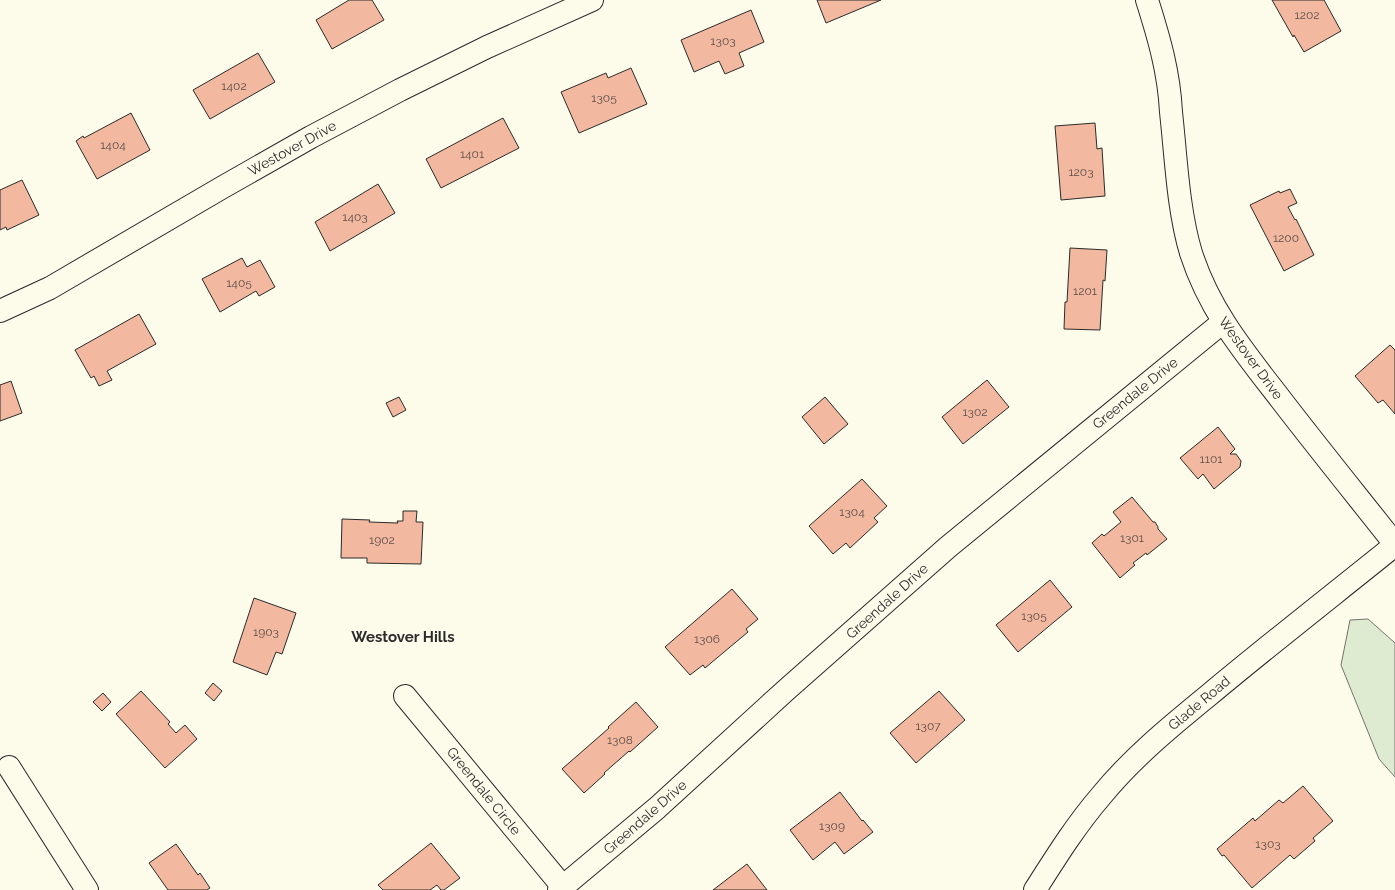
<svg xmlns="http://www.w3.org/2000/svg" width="1395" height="890" font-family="Raleway,sans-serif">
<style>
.green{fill:#deebd1;stroke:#74746e}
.building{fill:#f2b8a0;stroke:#2b2b2b}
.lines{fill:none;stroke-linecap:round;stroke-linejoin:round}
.minor-casing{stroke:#2b2b2b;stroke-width:24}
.tertiary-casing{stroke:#2b2b2b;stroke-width:24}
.minor{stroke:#fdfbea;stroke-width:22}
.tertiary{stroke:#fdfbea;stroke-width:22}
.labels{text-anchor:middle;stroke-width:3;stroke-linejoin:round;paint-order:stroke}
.number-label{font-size:12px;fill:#5d4e48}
.street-label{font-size:14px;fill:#2b2b2b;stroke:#fdfbea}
.neighbourhood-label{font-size:15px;font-weight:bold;fill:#2b2b2b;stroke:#fdfbea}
</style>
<rect width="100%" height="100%" fill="#fdfbea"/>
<polygon class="green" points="1368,619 1395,643 1395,777 1379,759 1341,665 1350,620"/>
<g class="building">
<polygon points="349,0 372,0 384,20 332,49 316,20"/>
<polygon points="817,0 881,0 826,23"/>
<polygon points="1272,0 1324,0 1341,31 1304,52 1294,35 1293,37"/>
<polygon points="751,10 764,42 739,53 744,66 725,74 719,61 694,72 681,40"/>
<polygon points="258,53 275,82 210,119 193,90"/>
<polygon points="631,68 647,104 579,133 561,92 606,73 608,78"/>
<polygon points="131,113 150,150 97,179 76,141 83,136 84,138"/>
<polygon points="503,118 519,148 441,188 426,159"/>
<polygon points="1095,123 1097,149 1102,148 1105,196 1061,200 1055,126"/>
<polygon points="22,180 39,215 7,230 6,227 0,230 0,190"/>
<polygon points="378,184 395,213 330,251 315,222"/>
<polygon points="1290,189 1297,203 1288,207 1295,220 1296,219 1314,255 1284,271 1250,205 1279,191 1280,193"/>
<polygon points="1070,248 1107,250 1105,281 1103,280 1100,330 1064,329 1065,302 1067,302"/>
<polygon points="242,258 247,267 260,260 275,287 259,296 256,291 220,312 202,279"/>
<polygon points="139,314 156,344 107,371 112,380 99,386 94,376 91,378 75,350"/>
<polygon points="1390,345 1395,350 1395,414 1383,400 1378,403 1355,376"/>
<polygon points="987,380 1009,407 963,444 942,417"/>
<polygon points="11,381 22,413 0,421 0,385"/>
<polygon points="399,397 406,410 393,417 386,403"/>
<polygon points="825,397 848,424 824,444 802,417"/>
<polygon points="1218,427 1235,449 1230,454 1236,454 1241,461 1240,467 1214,489 1203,474 1198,479 1180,458"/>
<polygon points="862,479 887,506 874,518 878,522 850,548 846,543 833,554 809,526"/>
<polygon points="1132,497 1153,522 1155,522 1158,527 1158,529 1167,539 1147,555 1146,553 1133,563 1135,565 1120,578 1092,543 1102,534 1104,536 1121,522 1113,512"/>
<polygon points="403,511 417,511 416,522 423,522 421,564 367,563 367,558 341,558 342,519 370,520 369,522 398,523 397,521 403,521"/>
<polygon points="1050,580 1072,607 1018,652 996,625"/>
<polygon points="732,589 758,619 746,629 748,632 705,668 703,665 690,675 665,647"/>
<polygon points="254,598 296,613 282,654 276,652 267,675 233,662"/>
<polygon points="213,683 222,691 214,701 205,693"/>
<polygon points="141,691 170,722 168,724 176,733 185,725 197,739 165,768 116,714"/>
<polygon points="939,691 965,720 916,763 890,733"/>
<polygon points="103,693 111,702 102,711 93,702"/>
<polygon points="636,702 658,727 630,752 629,751 604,773 605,774 584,793 562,769 609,728 608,727"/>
<polygon points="1303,786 1333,821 1313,838 1315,841 1294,859 1290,855 1252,888 1224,855 1222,856 1217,849 1253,818 1255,821 1279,800 1283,803"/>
<polygon points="840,792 862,821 863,820 873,832 844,854 835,842 813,860 790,830"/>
<polygon points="431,843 460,878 444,890 441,890 437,885 430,890 383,890 378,885"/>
<polygon points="176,844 198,875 200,873 210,888 207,890 168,890 149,863"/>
<polygon points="747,864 767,890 713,890"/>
</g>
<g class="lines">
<g class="minor-casing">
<g id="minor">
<path d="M1147,0C1159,38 1169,72 1171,112C1176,157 1178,210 1191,253C1210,312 1245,353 1282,401C1319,449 1357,496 1395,544"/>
<polyline points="0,311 50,288 223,187 311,137 400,90 487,47 592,0"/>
<polyline points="405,696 563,887"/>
<polyline points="9,767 87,890"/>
<polyline points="559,890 657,808 785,691 948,547 1223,322"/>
</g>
</g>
<g class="tertiary-casing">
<path id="tertiary" d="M1035,890C1056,857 1076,825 1101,796C1132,758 1171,726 1209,695C1270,644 1333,595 1395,545"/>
</g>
<use href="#minor" class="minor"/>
<use href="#tertiary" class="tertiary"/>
</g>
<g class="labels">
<g class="number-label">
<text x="1307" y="19">1202</text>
<text x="723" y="45">1303</text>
<text x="234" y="90">1402</text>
<text x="604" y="102">1305</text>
<text x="113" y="149">1404</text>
<text x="472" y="158">1401</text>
<text x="1081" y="176">1203</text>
<text x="355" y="221">1403</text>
<text x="1286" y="242">1200</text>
<text x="239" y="287">1405</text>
<text x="1085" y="295">1201</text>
<text x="975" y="416">1302</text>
<text x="1211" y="463">1101</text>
<text x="852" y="516">1304</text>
<text x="1132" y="542">1301</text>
<text x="382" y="544">1902</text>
<text x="1034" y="620">1305</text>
<text x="266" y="636">1903</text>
<text x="707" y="643">1306</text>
<text x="928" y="730">1307</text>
<text x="620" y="744">1308</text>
<text x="832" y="830">1309</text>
<text x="1268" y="848">1303</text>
</g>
<g class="street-label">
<text transform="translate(292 148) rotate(-29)" y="5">Westover Drive</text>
<text transform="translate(1251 358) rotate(54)" y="5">Westover Drive</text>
<text transform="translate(1135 393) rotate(-39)" y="5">Greendale Drive</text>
<text transform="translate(887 601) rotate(-42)" y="5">Greendale Drive</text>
<text transform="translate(1199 703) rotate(-40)" y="5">Glade Road</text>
<text transform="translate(484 791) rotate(51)" y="5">Greendale Circle</text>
<text transform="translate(645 817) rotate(-41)" y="5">Greendale Drive</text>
</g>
<g class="neighbourhood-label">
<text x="403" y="642">Westover Hills</text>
</g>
</g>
</svg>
